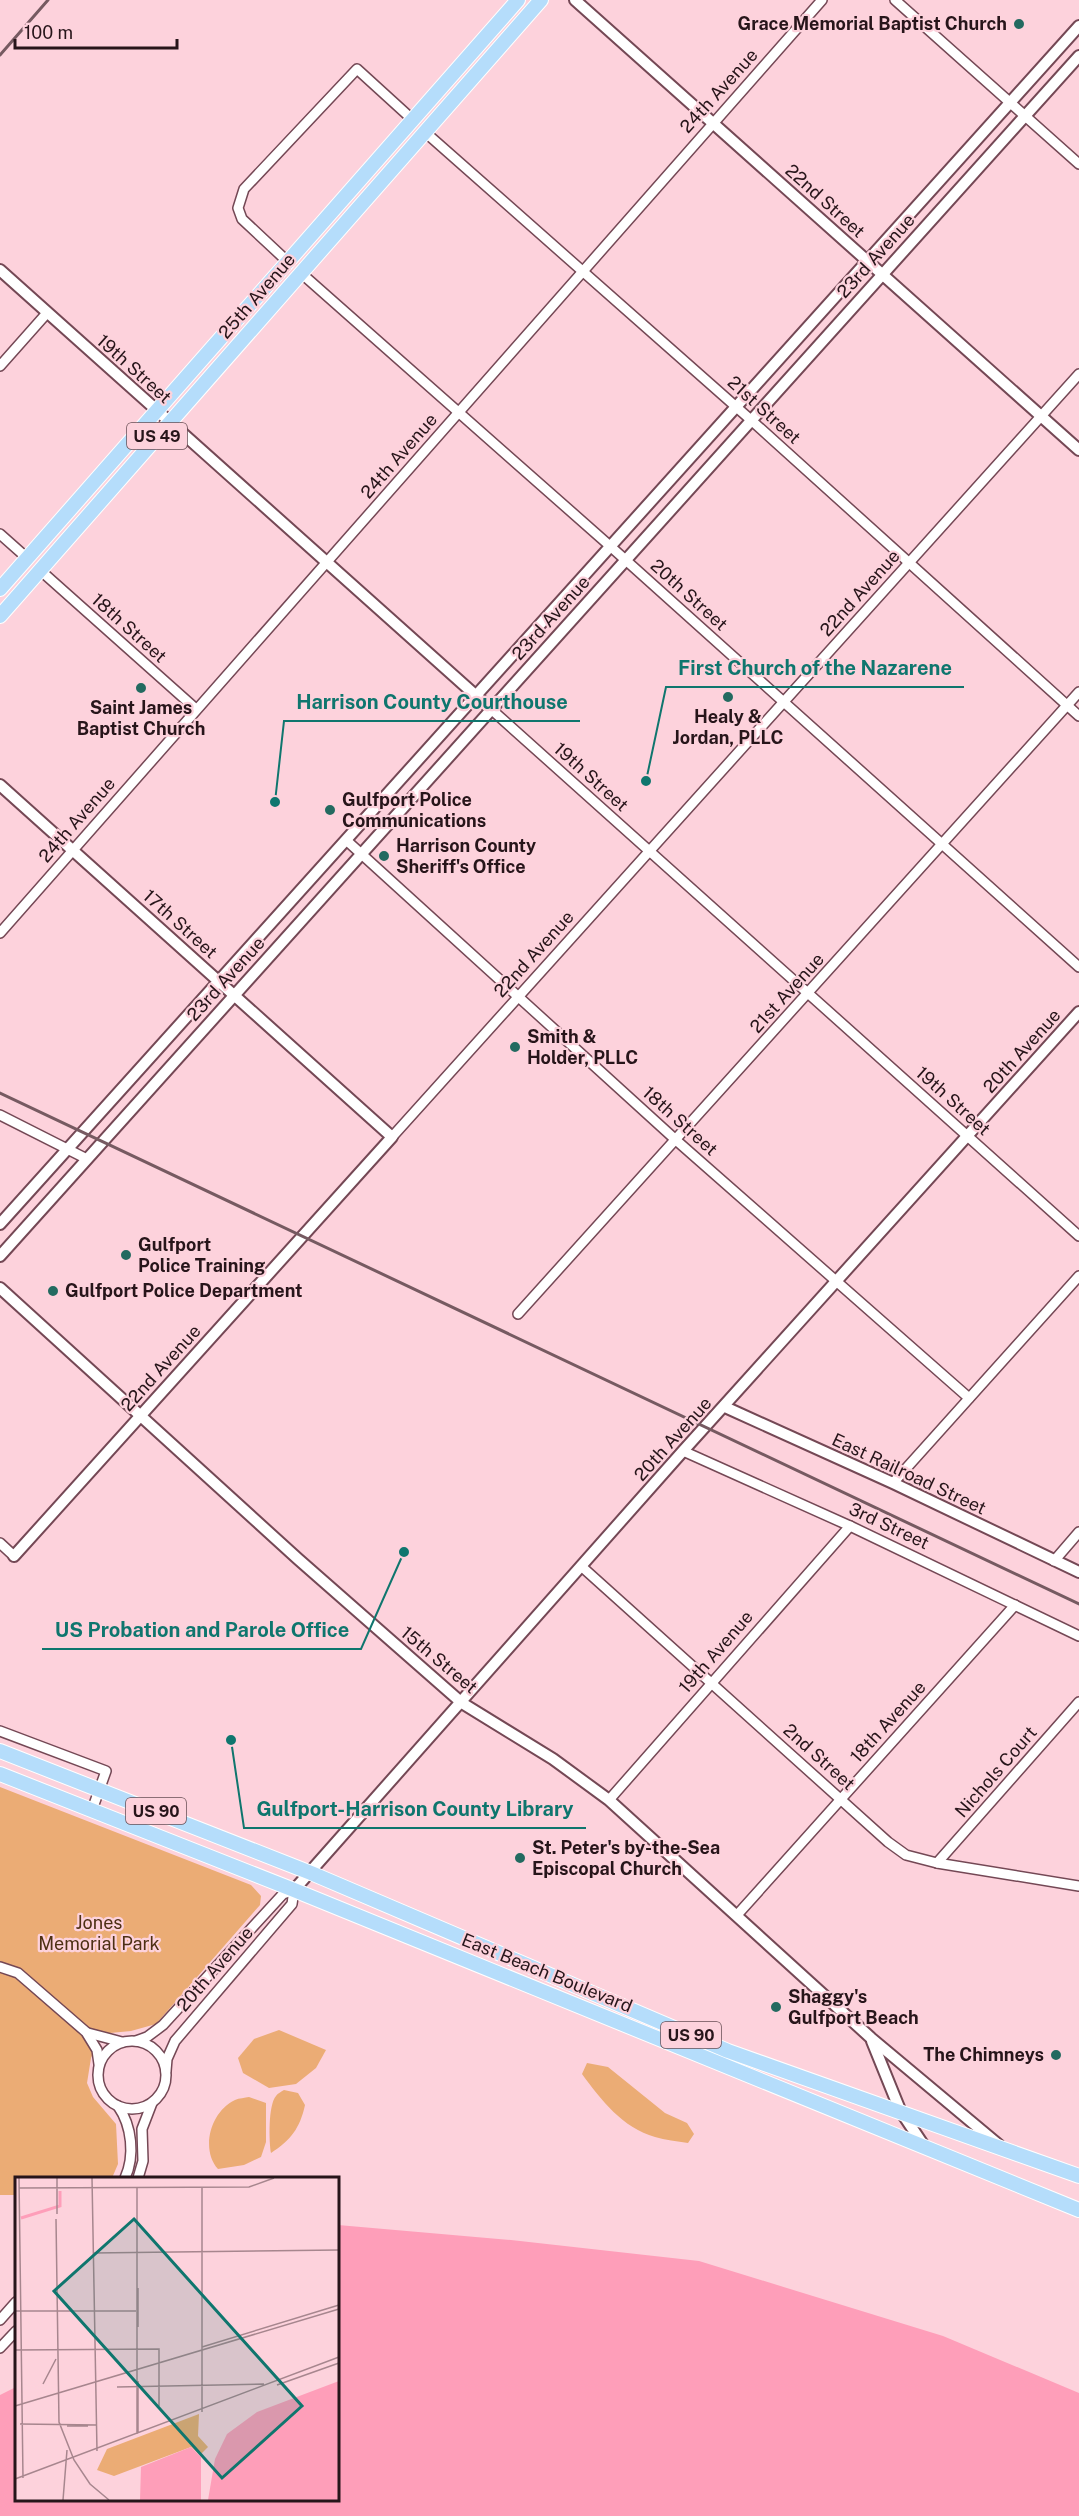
<svg xmlns="http://www.w3.org/2000/svg" width="1079" height="2516" font-family="'Public Sans',sans-serif">
<style>
.green{fill:#ebac75}
.water{fill:#fe9eb9}
.lines{fill:none;stroke-linecap:round;stroke-linejoin:round}
.minor-casing{stroke:#744855;stroke-width:12}
.tertiary-casing{stroke:#744855;stroke-width:14}
.primary-casing{stroke:#fff;stroke-width:16}
.minor{stroke:#fff;stroke-width:9}
.tertiary{stroke:#fff;stroke-width:10}
.primary{stroke:#b5ddfb;stroke-width:14}
.rail{stroke:#765a61;stroke-width:3}
.poi-dot{fill:#236a60;stroke:#fdd2dc;stroke-width:2}
.labels{text-anchor:middle;stroke-width:4.5;stroke-linejoin:round;paint-order:stroke}
.shield{fill:#fdd2dc;stroke:#674e54;stroke-width:1.5}
.shield-label{font-size:16px;font-weight:bold;fill:#27151a}
.poi-label{font-size:18px;font-weight:bold;fill:#27151a;stroke:#fdd2dc;text-anchor:start}
.street-label{font-size:18px;fill:#27151a;stroke:#fdd2dc}
.park-label{font-size:18px;fill:#4d3014;stroke:#fdd2dc}
.inset-river{fill:none;stroke:#fe9eb9;stroke-width:3}
.inset-road{fill:none;stroke:#a7868e;stroke-width:1.5}
.view{fill:#0f766e;fill-opacity:0.15;stroke:#0f766e;stroke-width:3}
.inset-edge{fill:none;stroke:#27151a;stroke-width:3}
.leader{fill:none;stroke:#0f766e;stroke-width:2}
.callout-dot{fill:#0f766e;stroke:#fdd2dc;stroke-width:2}
.callout-label{font-size:20px;text-anchor:middle;font-weight:bold;fill:#0f766e;stroke:#fdd2dc;stroke-width:4.5;stroke-linejoin:round;paint-order:stroke}
</style>
<rect width="100%" height="100%" fill="#fdd2dc"/>
<g class="green">
<polygon points="0,1787 251,1885 261,1896 260,1905 156,2024 131,2031 110,2033 98,2041 91,2058 87,2083 93,2097 116,2124 118,2164 112,2178 16,2178 16,2195 0,2195"/>
<polygon points="279,2030 326,2050 316,2068 296,2084 269,2088 243,2073 238,2058 254,2039"/>
<path d="M587,2063L608,2067L665,2113L687,2123L694,2134L688,2143C677,2141 665,2140 655,2137C623,2128 601,2100 582,2074Z"/>
<path d="M284,2090L298,2093L305,2105C300,2128 291,2140 271,2153C269,2142 268,2105 276,2096C278,2093 281,2092 284,2090Z"/>
<path d="M249,2097L266,2103V2142L261,2157L244,2165L218,2169C200,2149 211,2111 235,2100C239,2098 245,2098 249,2097Z"/>
</g>
<polygon class="water" points="338,2225 511,2240 699,2261 943,2336 1079,2393 1079,2516 0,2516 0,2395 16,2387 16,2500 338,2500"/>
<g class="lines">
<g class="minor-casing">
<g id="minor">
<polyline points="895,0 1079,164"/>
<polyline points="425,132 751,420 1079,716"/>
<polyline points="288,262 242,219 238,208 244,189 357,69 413,120"/>
<polyline points="301,273 610,546 1079,967"/>
<polyline points="0,366 47,313"/>
<polyline points="0,534 27,558"/>
<polyline points="40,570 196,709"/>
<polyline points="492,710 1079,1236"/>
<polyline points="346,840 677,1141 969,1398"/>
<polyline points="0,933 822,0"/>
<polyline points="0,1115 87,1159"/>
<polyline points="392,1137 1079,374"/>
<polyline points="518,1314 1079,692"/>
<polyline points="683,1451 850,1526 1079,1636"/>
<polyline points="893,1483 1079,1276"/>
<polyline points="0,1543 14,1556"/>
<polyline points="1054,1561 1079,1532"/>
<polyline points="581,1566 888,1842 906,1855 937,1863 1079,1886"/>
<polyline points="0,1731 106,1771 92,1810"/>
<polyline points="609,1800 850,1526"/>
<polyline points="937,1863 1079,1702"/>
<polyline points="737,1915 1015,1605"/>
<polyline points="0,1967 18,1973 86,2032 97,2050 99,2064"/>
<polyline points="88,2033 122,2042"/>
<circle cx="132" cy="2075" r="34"/>
<polyline points="136,2041 147,2037 163,2025 283,1894 294,1890"/>
<polyline points="166,2071 167,2059 175,2041 292,1904 294,1890"/>
<path d="M118,2106C132,2126 135,2156 125,2178"/>
<polyline points="138,2178 143,2161 142,2129 152,2103"/>
<polyline points="0,2320 16,2302"/>
<polyline points="0,2348 16,2331"/>
</g>
</g>
<g class="tertiary-casing">
<g id="tertiary">
<polyline points="575,0 1079,450"/>
<polyline points="0,270 492,710"/>
<polyline points="0,785 392,1137 14,1556"/>
<polyline points="0,1224 1079,26"/>
<polyline points="0,1256 1079,56"/>
<polyline points="0,1288 298,1559 462,1703 553,1759 609,1800 871,2038 999,2145"/>
<polyline points="725,1407 893,1483 1079,1572"/>
<polyline points="294,1890 683,1451 1079,1012"/>
<polyline points="872,2041 900,2110 924,2146"/>
</g>
</g>
<g class="primary-casing">
<g id="primary">
<polyline points="0,589 518,0"/>
<polyline points="0,616 541,0"/>
<polyline points="0,1751 311,1873 728,2051 1079,2176"/>
<polyline points="0,1774 294,1890 1079,2210"/>
</g>
</g>
<use href="#minor" class="minor"/>
<use href="#tertiary" class="tertiary"/>
<use href="#primary" class="primary"/>
<g class="rail">
<polyline points="0,55 48,0"/>
<polyline points="0,1093 1079,1604"/>
</g>
</g>
<g class="poi-dot">
<circle cx="1019" cy="24" r="6"/>
<circle cx="141" cy="688" r="6"/>
<circle cx="728" cy="697" r="6"/>
<circle cx="330" cy="810" r="6"/>
<circle cx="384" cy="856" r="6"/>
<circle cx="515" cy="1047" r="6"/>
<circle cx="126" cy="1255" r="6"/>
<circle cx="53" cy="1291" r="6"/>
<circle cx="520" cy="1858" r="6"/>
<circle cx="776" cy="2007" r="6"/>
<circle cx="1056" cy="2055" r="6"/>
</g>
<g class="labels">
<g class="shield">
<rect x="127" y="423" width="60" height="26" rx="4.5"/>
<rect x="126" y="1798" width="60" height="26" rx="4.5"/>
<rect x="661" y="2022" width="60" height="26" rx="4.5"/>
</g>
<g class="shield-label">
<text x="157" y="442">US 49</text>
<text x="156" y="1817">US 90</text>
<text x="691" y="2041">US 90</text>
</g>
<g class="poi-label">
<text x="1007" y="30" text-anchor="end">Grace Memorial Baptist Church</text>
<text x="141" y="714" text-anchor="middle">Saint James<tspan x="141" dy="21">Baptist Church</tspan></text>
<text x="728" y="723" text-anchor="middle">Healy &amp;<tspan x="728" dy="21">Jordan, PLLC</tspan></text>
<text x="342" y="806">Gulfport Police<tspan x="342" dy="21">Communications</tspan></text>
<text x="396" y="852">Harrison County<tspan x="396" dy="21">Sheriff's Office</tspan></text>
<text x="527" y="1043">Smith &amp;<tspan x="527" dy="21">Holder, PLLC</tspan></text>
<text x="138" y="1251">Gulfport<tspan x="138" dy="21">Police Training</tspan></text>
<text x="65" y="1297">Gulfport Police Department</text>
<text x="532" y="1854">St. Peter's by-the-Sea<tspan x="532" dy="21">Episcopal Church</tspan></text>
<text x="788" y="2003">Shaggy's<tspan x="788" dy="21">Gulfport Beach</tspan></text>
<text x="1044" y="2061" text-anchor="end">The Chimneys</text>
</g>
<g class="street-label">
<text transform="translate(719 91) rotate(-48)" y="6">24th Avenue</text>
<text transform="translate(825 201) rotate(42)" y="6">22nd Street</text>
<text transform="translate(876 256) rotate(-48)" y="6">23rd Avenue</text>
<text transform="translate(257 296) rotate(-49)" y="6">25th Avenue</text>
<text transform="translate(134 369) rotate(42)" y="6">19th Street</text>
<text transform="translate(764 410) rotate(42)" y="6">21st Street</text>
<text transform="translate(399 456) rotate(-49)" y="6">24th Avenue</text>
<text transform="translate(860 593) rotate(-48)" y="6">22nd Avenue</text>
<text transform="translate(689 595) rotate(42)" y="6">20th Street</text>
<text transform="translate(551 618) rotate(-48)" y="6">23rd Avenue</text>
<text transform="translate(129 628) rotate(42)" y="6">18th Street</text>
<text transform="translate(591 777) rotate(42)" y="6">19th Street</text>
<text transform="translate(77 820) rotate(-49)" y="6">24th Avenue</text>
<text transform="translate(180 924) rotate(42)" y="6">17th Street</text>
<text transform="translate(534 954) rotate(-48)" y="6">22nd Avenue</text>
<text transform="translate(226 979) rotate(-48)" y="6">23rd Avenue</text>
<text transform="translate(787 993) rotate(-48)" y="6">21st Avenue</text>
<text transform="translate(1022 1051) rotate(-48)" y="6">20th Avenue</text>
<text transform="translate(953 1101) rotate(42)" y="6">19th Street</text>
<text transform="translate(680 1121) rotate(42)" y="6">18th Street</text>
<text transform="translate(161 1368) rotate(-48)" y="6">22nd Avenue</text>
<text transform="translate(673 1439) rotate(-48)" y="6">20th Avenue</text>
<text transform="translate(909 1474) rotate(25)" y="6">East Railroad Street</text>
<text transform="translate(889 1526) rotate(25)" y="6">3rd Street</text>
<text transform="translate(716 1652) rotate(-49)" y="6">19th Avenue</text>
<text transform="translate(439 1660) rotate(40)" y="6">15th Street</text>
<text transform="translate(888 1722) rotate(-48)" y="6">18th Avenue</text>
<text transform="translate(819 1757) rotate(42)" y="6">2nd Street</text>
<text transform="translate(996 1772) rotate(-49)" y="6">Nichols Court</text>
<text transform="translate(215 1969) rotate(-49)" y="6">20th Avenue</text>
<text transform="translate(547 1973) rotate(22)" y="6">East Beach Boulevard</text>
</g>
<g class="park-label">
<text x="99" y="1929">Jones<tspan x="99" dy="21">Memorial Park</tspan></text>
</g>
</g>
<g transform="translate(15 2177)">
<rect width="324" height="324" fill="#fdd2dc"/>
<path d="M184,237L183,259L193,270L185,278L176,270L99,299L82,293L92,272Z" fill="#ebac75"/>
<path d="M324,204V323H193L200,282L212,257L242,235ZM176,270L186,280V323H125L126,290Z" fill="#fe9eb9"/>
<path class="inset-river" d="M6,41L45,29V14"/>
<path class="inset-road" d="M4,1L8,301M42,1V37M77,1L82,274M4,11L234,10L259,1M122,11V257M187,11V235M41,42L44,245L59,283L75,307L94,323M78,76L324,73M123,111V150M0,134H121M187,170L324,128M0,173L144,172V229M123,204V255M28,207L41,182M262,208L324,186M102,210L249,207M0,229L324,132M5,247L82,248M52,249H73M0,302L324,180M48,323L52,273"/>
<path class="view" d="M119,42L287,229L207,301L39,114Z"/>
<rect width="324" height="324" class="inset-edge"/>
</g>
<path class="leader" d="M646 781L666 687H964M275 802L284 721H580M404 1552L361 1649H42M231 1740L244 1828H586"/>
<g class="callout-dot">
<circle cx="646" cy="781" r="6"/>
<circle cx="275" cy="802" r="6"/>
<circle cx="404" cy="1552" r="6"/>
<circle cx="231" cy="1740" r="6"/>
</g>
<g class="callout-label">
<text x="815" y="675">First Church of the Nazarene</text>
<text x="432" y="709">Harrison County Courthouse</text>
<text x="202" y="1637">US Probation and Parole Office</text>
<text x="415" y="1816">Gulfport-Harrison County Library</text>
</g>
<path d="M15 39v9h162v-9" fill="none" stroke="#27151a" stroke-width="3"/>
<text x="24" y="39" font-size="18" fill="#27151a" stroke="#fdd2dc" stroke-width="4.5" paint-order="stroke">100 m</text>
</svg>
